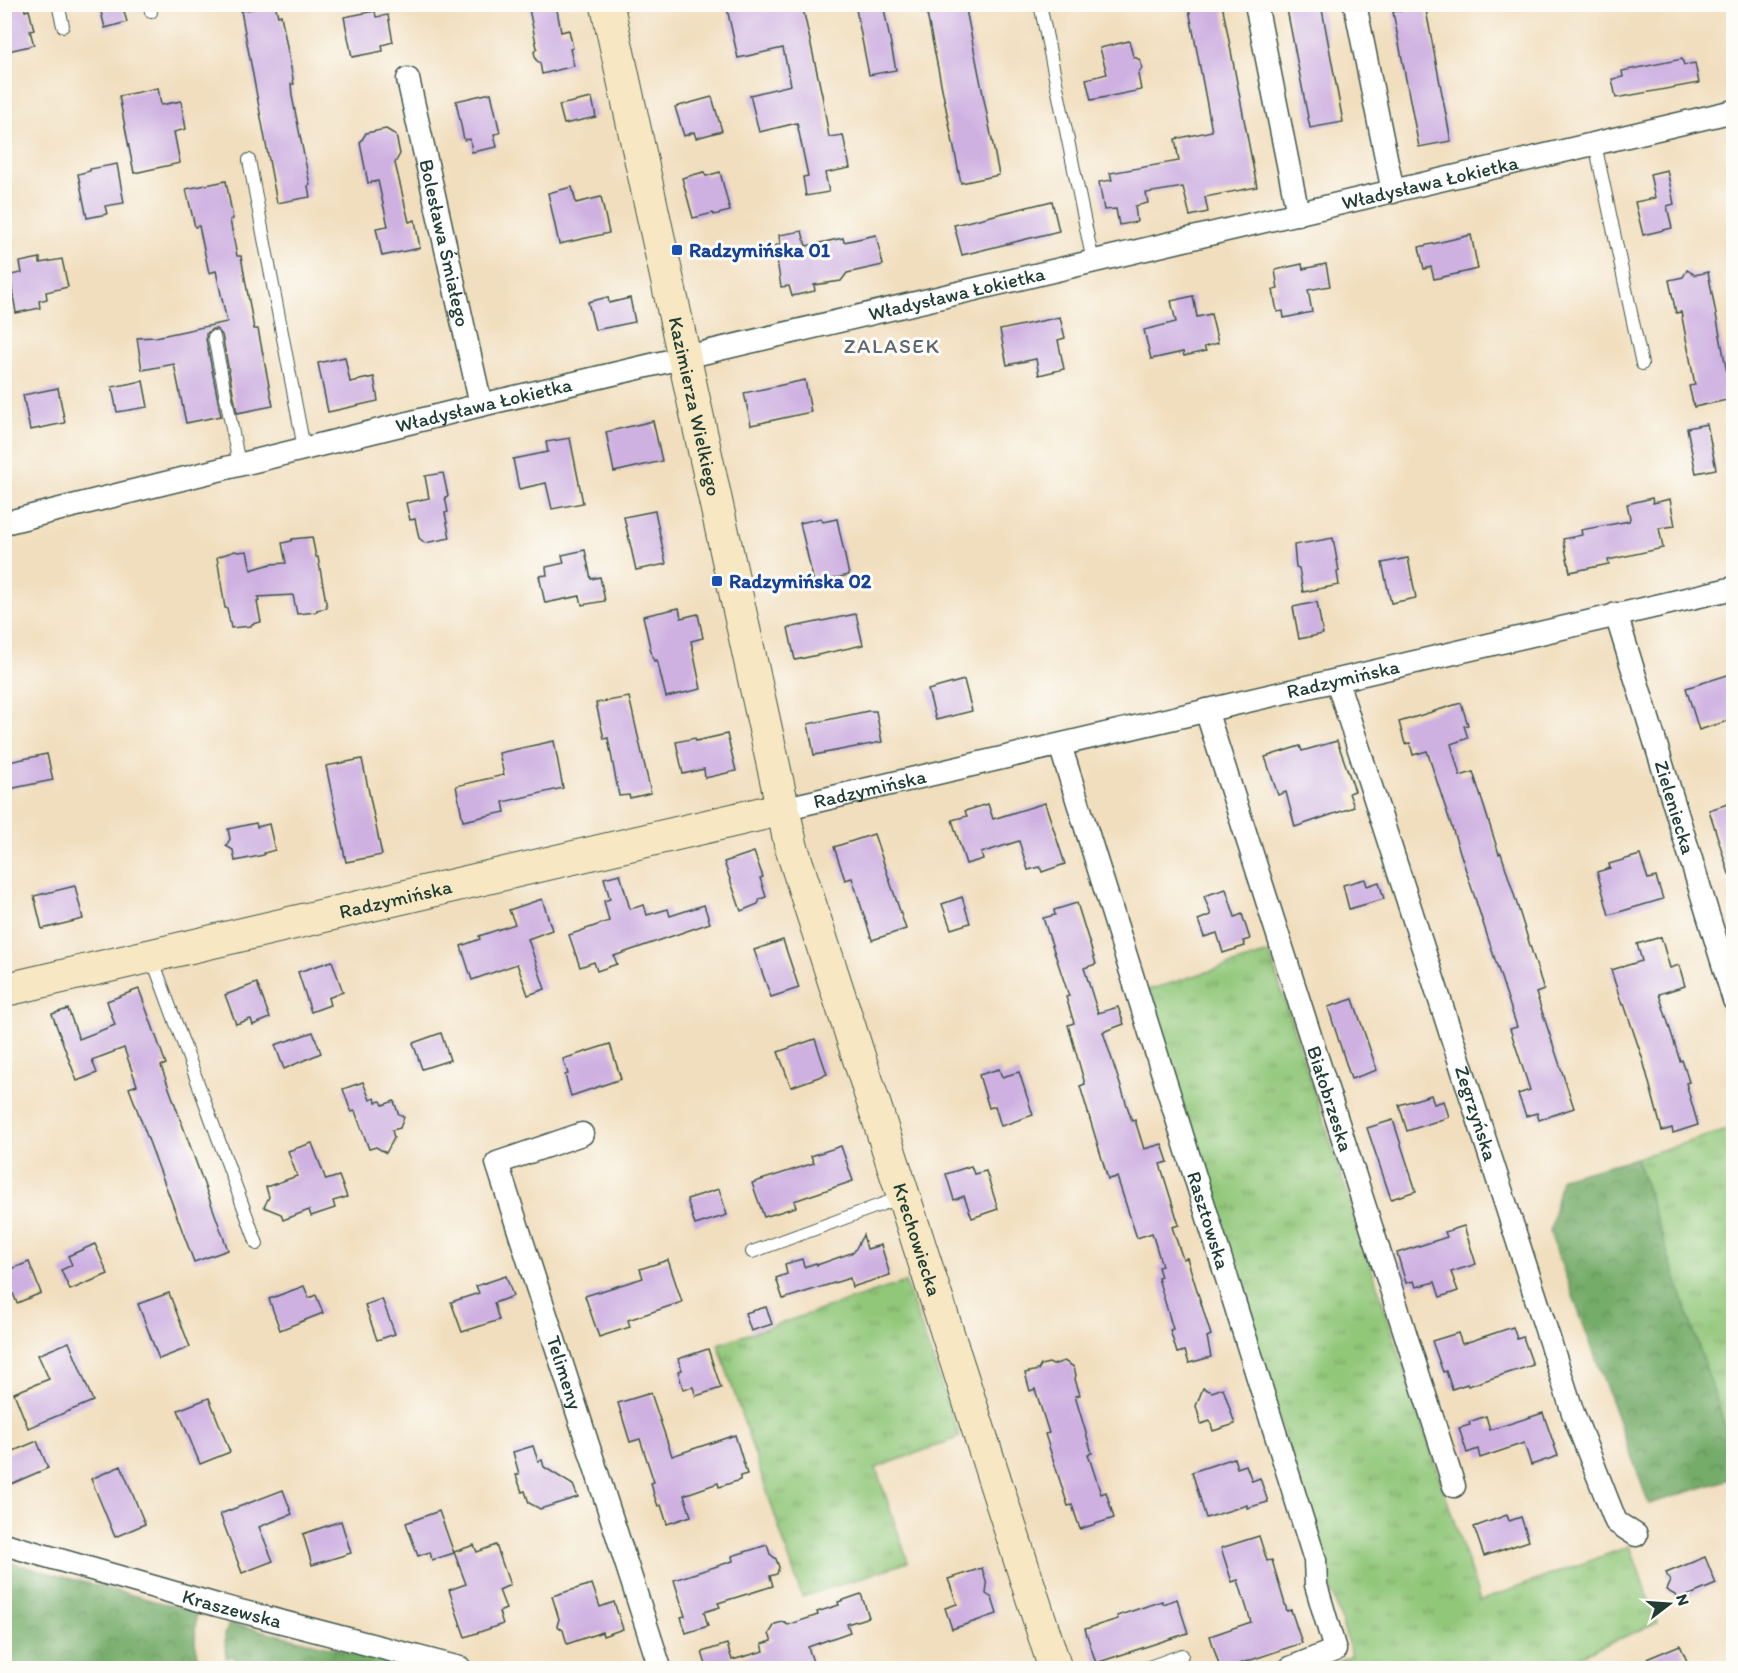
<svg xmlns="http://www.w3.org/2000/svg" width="1738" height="1673" font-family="Itim,sans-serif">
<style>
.grass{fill:url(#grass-tufts);stroke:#588256;stroke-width:1.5}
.forest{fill:url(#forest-crowns);stroke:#4a744e;stroke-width:1.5}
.building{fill:#ceb1e1}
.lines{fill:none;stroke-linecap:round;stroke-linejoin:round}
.lane-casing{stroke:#3e5549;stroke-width:14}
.street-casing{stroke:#3e5549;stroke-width:25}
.secondary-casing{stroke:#3e5549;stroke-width:35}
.lane{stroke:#fff;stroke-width:12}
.street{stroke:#fff;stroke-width:22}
.secondary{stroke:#f7e8c3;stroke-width:33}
.transit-dot{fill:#1a4fb4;stroke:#fdfcf7;stroke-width:2}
.labels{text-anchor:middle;stroke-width:6;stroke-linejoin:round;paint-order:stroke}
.street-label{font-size:20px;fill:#1f3d34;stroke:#fdfcf7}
.transit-label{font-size:20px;font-weight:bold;fill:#164399;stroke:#fdfcf7;text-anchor:start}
.neighbourhood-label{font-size:21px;letter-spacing:1.5px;fill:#5c6671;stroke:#fdfcf7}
</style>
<defs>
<pattern id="grass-tufts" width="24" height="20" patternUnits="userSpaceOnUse" patternTransform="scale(1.5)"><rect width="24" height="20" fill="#91c779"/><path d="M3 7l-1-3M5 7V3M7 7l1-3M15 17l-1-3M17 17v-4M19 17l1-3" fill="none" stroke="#76a364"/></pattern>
<pattern id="forest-crowns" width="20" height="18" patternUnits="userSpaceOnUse" patternTransform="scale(1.5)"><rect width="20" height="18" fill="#74ac69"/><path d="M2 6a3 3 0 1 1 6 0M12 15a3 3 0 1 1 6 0" fill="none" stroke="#5f8d57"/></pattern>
</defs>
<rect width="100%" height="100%" fill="#fdfcf7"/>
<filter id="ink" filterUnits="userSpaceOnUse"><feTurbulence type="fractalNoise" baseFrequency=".0167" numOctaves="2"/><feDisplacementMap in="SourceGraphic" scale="12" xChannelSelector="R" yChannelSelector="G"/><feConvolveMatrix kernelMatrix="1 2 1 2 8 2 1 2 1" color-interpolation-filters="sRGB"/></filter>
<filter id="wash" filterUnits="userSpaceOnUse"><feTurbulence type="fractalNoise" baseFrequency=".008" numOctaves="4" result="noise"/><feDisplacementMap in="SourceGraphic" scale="24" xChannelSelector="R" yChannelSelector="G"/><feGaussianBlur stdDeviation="1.35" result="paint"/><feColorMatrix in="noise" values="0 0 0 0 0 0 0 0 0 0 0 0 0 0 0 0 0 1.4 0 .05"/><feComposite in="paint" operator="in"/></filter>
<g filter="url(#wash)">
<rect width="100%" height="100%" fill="#f1debe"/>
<g class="grass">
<polygon points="1269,953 1480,1601 1630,1546 1657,1623 1551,1668 1323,1668 1352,1656 1148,990"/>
<polygon points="1733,1128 1733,1453 1636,1158"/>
<polygon points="905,1282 960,1437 876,1468 908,1562 802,1597 718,1344"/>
</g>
<g class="forest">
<polygon points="1636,1158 1734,1453 1733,1478 1649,1504 1550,1233 1561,1178"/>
<polygon points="4,1561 196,1612 195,1643 200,1664 184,1668 5,1668"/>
<polygon points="229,1623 389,1661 391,1668 239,1668 234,1656 226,1658 225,1635"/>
</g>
<g id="blocks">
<g class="building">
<polygon points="4,4 24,4 25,11 29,10 34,30 30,31 34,45 4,52"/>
<polygon points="99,4 122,4 127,22 105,28"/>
<polygon points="275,4 278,16 281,15 294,84 291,84 292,96 310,185 308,186 310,197 277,203 241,11"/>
<polygon points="528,4 556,4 561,32 569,30 573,48 570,49 574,66 542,74 540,63 536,60 534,52 537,48"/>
<polygon points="726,4 802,4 822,95 829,137 843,135 850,168 825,173 829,192 806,196 803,177 808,176 797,123 759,132 750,95 791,85 783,48 738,58"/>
<polygon points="855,4 883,4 896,70 869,75"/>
<polygon points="925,4 965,4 999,175 961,183"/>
<polygon points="1188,4 1222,4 1257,187 1205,197 1208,212 1190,216 1183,187 1146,193 1148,203 1135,206 1137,222 1119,225 1116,209 1104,210 1099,182 1112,180 1110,173 1179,161 1175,139 1212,131"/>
<polygon points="1286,4 1321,4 1343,122 1310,128"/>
<polygon points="1425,5 1451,141 1419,147 1393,12"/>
<polygon points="375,11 376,17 388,15 393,42 382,45 383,51 352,57 344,17"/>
<polygon points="1129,41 1133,56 1140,60 1142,68 1138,74 1141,90 1091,100 1086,79 1107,74 1100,48"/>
<polygon points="1682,59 1684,65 1695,63 1699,83 1616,98 1612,79 1623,77 1622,71"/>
<polygon points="158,88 161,105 181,101 186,129 174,132 180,163 134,173 119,96"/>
<polygon points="491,93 500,133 494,134 497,147 472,152 470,139 464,140 456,101"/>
<polygon points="712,97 722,131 696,138 694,132 684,136 675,107"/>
<polygon points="592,98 596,117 564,124 559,105"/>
<polygon points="386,129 396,135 400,154 395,163 409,222 415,220 420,248 382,256 376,228 388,226 378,181 368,183 360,143 366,133"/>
<polygon points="117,164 124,203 105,206 107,214 87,218 78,174 90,171 90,169"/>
<polygon points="1667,170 1674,204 1667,206 1672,228 1643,235 1635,202 1655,198 1650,174"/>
<polygon points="704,172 706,176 720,172 730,211 714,215 713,213 693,218 682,178"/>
<polygon points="226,181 233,219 230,220 237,256 241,256 254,329 258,329 273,406 237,413 222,335 217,329 212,329 206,334 206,339 221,416 186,423 174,364 142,370 137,338 156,337 227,322 216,271 209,273 199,226 195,227 186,189"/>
<polygon points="572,187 576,203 601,197 609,233 559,244 548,193"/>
<polygon points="1052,201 1059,231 962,255 954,225"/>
<polygon points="802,231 806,246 843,238 844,242 876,235 883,265 847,273 841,281 814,285 815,291 792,296 789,286 781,287 775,246 780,244 779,235"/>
<polygon points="1471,235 1478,269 1434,279 1431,267 1424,269 1419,247"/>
<polygon points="40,258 40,263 62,259 68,287 46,292 47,299 39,301 40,308 16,313 10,275 22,273 20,262"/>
<polygon points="1302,264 1303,269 1326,264 1330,286 1308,290 1312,312 1284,318 1283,311 1277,312 1273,290 1278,289 1275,270"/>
<polygon points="1687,270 1695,275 1708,272 1732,399 1694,407 1689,386 1695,385 1681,312 1676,313 1669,280 1683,277"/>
<polygon points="1193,296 1197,317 1211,314 1218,343 1204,347 1206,351 1184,356 1183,352 1151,359 1144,330 1176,322 1171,301"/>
<polygon points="608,297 609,303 630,298 635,322 595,330 588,302"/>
<polygon points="1060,317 1065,338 1058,340 1064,369 1039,375 1036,359 1007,365 1000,330"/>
<polygon points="345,357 350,382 374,377 378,401 328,412 318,363"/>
<polygon points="805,380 811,412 751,425 744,393"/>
<polygon points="143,381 148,407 117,412 112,387"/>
<polygon points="58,388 65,423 30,430 23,395"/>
<polygon points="653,421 662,461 614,472 606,432"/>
<polygon points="1707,424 1716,469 1696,473 1687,428"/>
<polygon points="570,438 583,503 552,509 546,483 519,489 513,459 548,452 546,442"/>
<polygon points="443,473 448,496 445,497 448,512 445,513 450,538 425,543 419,538 415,519 410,520 406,503 429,498 425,476"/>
<polygon points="1652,498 1653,503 1670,499 1675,526 1659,528 1663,548 1608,560 1609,564 1570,572 1563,539 1582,535 1581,530 1629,521 1630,518 1627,504"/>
<polygon points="655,511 666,564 636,570 624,517"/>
<polygon points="821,518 823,522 837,519 849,575 835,578 835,582 815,587 800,523"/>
<polygon points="312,537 316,557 318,557 327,608 317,610 316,612 297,614 293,595 258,597 259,601 257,602 261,622 252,624 251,626 231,628 227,608 225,608 217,557 235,551 238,552 247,551 251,570 271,564 286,563 282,543 291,541 292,539"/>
<polygon points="1333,538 1339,571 1337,572 1339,585 1303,592 1299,568 1296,567 1294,545"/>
<polygon points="585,550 591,579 600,577 605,601 582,605 580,596 545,603 539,576 547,575 546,567 564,563 562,555"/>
<polygon points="1408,558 1416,598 1391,603 1382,563"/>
<polygon points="1317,602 1323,634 1299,639 1293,607"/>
<polygon points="679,608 681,618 698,614 703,638 691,641 701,689 666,697 657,660 654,661 652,656 643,616"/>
<polygon points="856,614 863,645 795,660 788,628"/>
<polygon points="1734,673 1734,719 1699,730 1686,688"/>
<polygon points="964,680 972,711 936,720 928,690"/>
<polygon points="629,697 651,793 630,798 629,795 619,796 608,738 604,739 596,703"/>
<polygon points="1461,703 1468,725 1464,726 1468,738 1451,744 1460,776 1473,772 1499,854 1501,853 1544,990 1536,993 1574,1108 1539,1120 1537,1113 1526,1116 1518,1094 1530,1090 1510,1029 1517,1027 1427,751 1413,755 1410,743 1405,744 1399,722"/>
<polygon points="868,711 876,711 882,742 814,755 808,724"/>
<polygon points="727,734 736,771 705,778 704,769 683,774 676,742 695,738 696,741"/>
<polygon points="554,741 563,788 503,802 505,812 463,821 456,786 504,775 499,753"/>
<polygon points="1337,741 1355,791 1349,793 1354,807 1295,827 1286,792 1278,795 1265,757 1300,746 1302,751"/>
<polygon points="47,754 53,780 4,790 4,763"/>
<polygon points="362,759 382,855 346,862 326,766"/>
<polygon points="1734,802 1734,873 1729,874 1709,810"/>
<polygon points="1045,803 1065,864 1042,872 1040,867 1028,870 1019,841 981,853 983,859 966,864 952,820 967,816 965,811 988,804 993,819"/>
<polygon points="256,823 257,827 269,824 275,850 264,853 264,855 235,861 233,850 226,846 230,839 228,829"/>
<polygon points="874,834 906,929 872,940 852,878 845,880 834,847"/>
<polygon points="754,852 763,877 760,878 766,897 760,899 758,904 741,911 724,862"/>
<polygon points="1640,855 1648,879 1656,877 1663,899 1609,915 1597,872 1610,868 1609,864"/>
<polygon points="620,874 630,909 644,905 647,915 668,909 670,916 704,905 710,923 614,956 617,964 597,971 594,962 580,967 569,935 609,921 604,901 610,899 604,878"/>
<polygon points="1365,879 1367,886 1379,882 1384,899 1349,909 1343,885"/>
<polygon points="75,886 83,919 42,929 34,896"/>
<polygon points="1226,889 1235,917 1242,914 1250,939 1243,941 1245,946 1223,953 1217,933 1204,937 1198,920 1211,915 1204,896"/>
<polygon points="962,897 970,923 951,929 942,904"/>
<polygon points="542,899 552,930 528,939 545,989 528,995 517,964 472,980 461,946 480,939 479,936 515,924 509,910"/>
<polygon points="1077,903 1096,964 1084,968 1098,1013 1118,1007 1124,1024 1103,1032 1132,1121 1135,1120 1144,1149 1162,1144 1168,1162 1160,1164 1179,1225 1172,1227 1183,1259 1187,1258 1211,1335 1207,1337 1211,1357 1189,1363 1185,1351 1177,1353 1170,1330 1173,1329 1158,1278 1161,1277 1158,1267 1162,1266 1152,1233 1137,1238 1117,1177 1108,1179 1080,1086 1085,1084 1068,1025 1074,1023 1066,997 1069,996 1043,918 1055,915 1054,910"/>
<polygon points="1661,937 1670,968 1679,965 1685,986 1659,994 1680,1061 1682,1060 1686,1072 1689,1082 1686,1083 1698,1125 1673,1133 1672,1128 1662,1131 1643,1060 1624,1004 1622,1005 1611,970 1642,961 1637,944"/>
<polygon points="783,940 799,988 771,997 754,950"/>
<polygon points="332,961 343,992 328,998 330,1005 311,1012 298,972"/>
<polygon points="257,983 270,1018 253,1025 251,1019 236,1024 225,995"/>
<polygon points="139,989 166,1064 161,1066 228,1250 194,1262 129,1088 137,1085 124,1048 92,1060 97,1073 77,1081 52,1014 68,1009 79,1039 115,1025 107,1001"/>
<polygon points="1353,999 1377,1070 1351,1079 1328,1007"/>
<polygon points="313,1032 321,1053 284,1069 275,1045"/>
<polygon points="441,1033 450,1060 422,1069 413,1043"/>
<polygon points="815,1039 827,1074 791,1087 778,1052"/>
<polygon points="610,1044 621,1079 571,1096 565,1075 568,1074 563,1059"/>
<polygon points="999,1069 1002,1077 1019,1072 1033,1115 1001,1126 995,1106 989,1108 979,1075"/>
<polygon points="363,1082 370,1100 375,1098 376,1102 381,1101 383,1105 394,1101 398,1113 404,1117 400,1128 392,1130 394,1138 386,1153 376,1147 369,1149 355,1111 351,1112 343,1089"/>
<polygon points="1431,1095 1434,1104 1444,1101 1449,1117 1407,1131 1399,1105"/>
<polygon points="1393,1120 1416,1191 1391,1199 1367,1128"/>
<polygon points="312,1143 326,1180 339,1176 347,1197 333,1201 335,1208 311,1216 309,1210 283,1220 281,1214 264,1207 269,1197 266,1187 297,1176 288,1151"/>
<polygon points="841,1146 853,1181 794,1201 796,1207 764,1217 752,1183 814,1163 811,1156"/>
<polygon points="971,1166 974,1174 986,1171 998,1209 972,1218 964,1196 954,1200 946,1174"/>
<polygon points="719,1189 727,1215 695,1225 687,1199"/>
<polygon points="1464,1226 1476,1264 1451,1272 1458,1291 1440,1297 1435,1282 1416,1287 1414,1281 1406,1283 1397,1253 1447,1237 1445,1232"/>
<polygon points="863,1235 867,1249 881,1245 890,1275 852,1287 850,1278 783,1299 776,1278 787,1274 785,1264 802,1259 804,1267 816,1263 817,1265 854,1252"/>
<polygon points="95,1244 108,1274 70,1290 61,1270 72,1265 68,1256"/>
<polygon points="668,1260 682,1302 628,1320 630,1327 599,1337 585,1296 643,1278 640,1269"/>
<polygon points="29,1262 41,1293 17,1303 4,1272"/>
<polygon points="506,1276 513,1296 494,1303 499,1320 462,1332 451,1302 479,1293 476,1286"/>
<polygon points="304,1286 309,1298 316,1295 323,1313 280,1330 269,1299"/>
<polygon points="169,1293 190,1347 159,1359 138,1304"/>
<polygon points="382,1299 395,1334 377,1340 365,1305"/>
<polygon points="766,1307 772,1324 751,1331 745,1313"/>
<polygon points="1513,1327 1517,1339 1523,1337 1533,1365 1468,1386 1467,1384 1452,1389 1446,1371 1443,1372 1432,1341 1458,1333 1462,1344"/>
<polygon points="69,1342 93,1401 28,1428 14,1393 49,1379 38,1355"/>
<polygon points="708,1349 721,1388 696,1396 693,1387 683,1389 678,1371 682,1370 678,1359"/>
<polygon points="1064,1361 1074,1367 1076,1375 1075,1379 1080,1395 1075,1396 1092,1453 1088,1454 1101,1494 1106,1492 1114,1518 1080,1529 1072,1505 1068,1506 1045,1434 1049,1433 1035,1389 1030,1391 1025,1373 1038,1370 1041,1365 1049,1363 1053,1365"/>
<polygon points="1203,1388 1212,1392 1223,1388 1235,1424 1213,1431 1210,1421 1201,1424 1196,1406"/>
<polygon points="651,1393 672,1456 735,1435 747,1474 740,1476 740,1480 719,1487 718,1483 684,1495 691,1516 667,1524 661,1505 658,1506 654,1495 651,1483 654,1482 640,1439 630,1442 618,1403"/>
<polygon points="209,1398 230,1452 200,1464 178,1410"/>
<polygon points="1543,1413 1558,1456 1531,1465 1524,1443 1480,1458 1478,1449 1467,1453 1459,1428 1470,1425 1469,1422 1486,1416 1490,1430"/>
<polygon points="37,1441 48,1468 11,1484 4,1468 4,1455"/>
<polygon points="533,1446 538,1461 542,1460 544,1467 573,1485 578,1497 540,1509 529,1503 525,1491 522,1492 516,1475 519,1474 513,1452"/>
<polygon points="1234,1458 1237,1468 1246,1465 1252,1481 1260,1478 1268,1502 1247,1508 1247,1505 1206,1518 1192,1472"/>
<polygon points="121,1466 145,1524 115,1537 91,1479"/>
<polygon points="283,1490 292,1514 259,1527 273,1561 242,1573 220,1514"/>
<polygon points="439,1511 454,1553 432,1560 430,1552 418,1556 406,1523"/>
<polygon points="1507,1515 1509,1521 1521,1517 1529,1541 1484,1556 1474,1527"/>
<polygon points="341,1521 351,1553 312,1565 303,1534"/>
<polygon points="1259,1536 1267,1561 1272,1560 1287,1611 1291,1610 1302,1643 1227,1668 1220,1668 1210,1636 1251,1622 1238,1580 1232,1582 1221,1548"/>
<polygon points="474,1545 477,1552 496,1545 510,1585 499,1590 506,1609 499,1612 503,1624 465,1637 449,1590 466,1584 454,1552"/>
<polygon points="767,1545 770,1554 776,1559 779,1567 777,1574 770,1576 773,1586 718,1603 720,1607 704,1612 708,1626 686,1633 681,1617 685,1616 674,1580 733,1561 732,1556"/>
<polygon points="1705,1557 1716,1584 1678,1600 1675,1595 1666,1590 1670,1581 1666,1573"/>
<polygon points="982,1568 987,1585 986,1594 992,1598 997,1614 952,1629 945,1608 957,1604 948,1579"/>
<polygon points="592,1584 600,1607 614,1602 623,1629 603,1636 602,1632 567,1644 563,1630 557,1626 559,1619 552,1596"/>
<polygon points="861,1594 869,1617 847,1624 850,1632 808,1647 815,1668 707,1668 702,1652 727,1644 732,1660 764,1651 762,1644 772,1641 769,1634 775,1624 783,1622 788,1625 818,1615 817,1612 839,1605 838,1602"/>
<polygon points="1177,1599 1188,1633 1096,1663 1085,1629 1118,1619 1117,1616 1162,1601 1163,1604"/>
<polygon points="1680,1645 1690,1668 1625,1668"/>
</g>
</g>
</g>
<g filter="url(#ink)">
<use href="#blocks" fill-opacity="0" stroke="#3e5549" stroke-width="1.5"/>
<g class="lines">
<g class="lane-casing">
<g id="lane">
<polyline points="58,4 63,26"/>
<polyline points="150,4 151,12"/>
<polyline points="1040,4 1093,262"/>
<polyline points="1595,144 1642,364"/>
<polyline points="249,160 304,448"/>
<polyline points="214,337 239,464"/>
<polyline points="152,958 257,1244"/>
<polyline points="752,1252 902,1197"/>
<polyline points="1146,1668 1182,1655"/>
</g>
</g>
<g class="street-casing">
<g id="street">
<polyline points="1256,4 1298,214"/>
<polyline points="1355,4 1393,192"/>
<path id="s1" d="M408,79L481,405"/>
<path id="s2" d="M4,523L481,405L1734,111"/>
<path id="s3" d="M1616,614L1734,1000"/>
<path id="s4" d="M1337,681L1573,1413L1616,1522L1636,1535"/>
<path id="s5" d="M1206,710L1454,1486"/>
<path id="s6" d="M1060,745L1315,1560L1316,1585L1335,1650L1290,1668"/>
<path id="s7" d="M782,809L1734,588"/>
<path id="s8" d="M582,1134L497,1163L660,1668"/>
<path id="s9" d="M4,1544L217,1605L460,1668"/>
</g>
</g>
<g class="secondary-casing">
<g id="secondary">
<path id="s10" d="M607,4L791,846L1055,1668"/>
<path id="s11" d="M4,990L782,809"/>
</g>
</g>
<use href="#lane" class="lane"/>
<use href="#street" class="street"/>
<use href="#secondary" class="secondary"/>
</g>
</g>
<g class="transit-dot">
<rect x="671" y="244" width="12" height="12" rx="3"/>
<rect x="711" y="575" width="12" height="12" rx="3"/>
</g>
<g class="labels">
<g class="street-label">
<text dy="7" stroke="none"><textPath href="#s2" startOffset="1466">Władysława Łokietka</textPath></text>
<text dy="7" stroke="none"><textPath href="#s1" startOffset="168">Bolesława Śmiałego</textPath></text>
<text dy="7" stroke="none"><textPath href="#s2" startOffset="980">Władysława Łokietka</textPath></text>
<text dy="7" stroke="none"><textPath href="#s2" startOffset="494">Władysława Łokietka</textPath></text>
<text dy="7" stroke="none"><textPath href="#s10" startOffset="412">Kazimierza Wielkiego</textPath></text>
<text dy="7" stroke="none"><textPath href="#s7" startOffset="576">Radzymińska</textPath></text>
<text dy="7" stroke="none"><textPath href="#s7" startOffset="90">Radzymińska</textPath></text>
<text dy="7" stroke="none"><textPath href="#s3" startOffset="202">Zieleniecka</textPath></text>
<text dy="7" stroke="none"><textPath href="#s11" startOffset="402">Radzymińska</textPath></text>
<text dy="7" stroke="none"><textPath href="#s5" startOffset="408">Białobrzeska</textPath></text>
<text dy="7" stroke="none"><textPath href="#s4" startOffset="454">Zegrzyńska</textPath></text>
<text dy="7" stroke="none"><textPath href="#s6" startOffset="498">Rasztowska</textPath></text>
<text dy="7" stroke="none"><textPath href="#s10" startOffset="1275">Krechowiecka</textPath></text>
<text dy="7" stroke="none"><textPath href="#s8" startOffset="310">Telimeny</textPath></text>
<text dy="7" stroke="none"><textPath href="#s9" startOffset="237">Kraszewska</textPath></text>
</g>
<g class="transit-label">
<text x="689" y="257">Radzymińska 01</text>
<text x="729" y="588">Radzymińska 02</text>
</g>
<g class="neighbourhood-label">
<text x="892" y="353">ZALASEK</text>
</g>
</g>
<rect width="1738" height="1673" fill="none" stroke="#fdfcf7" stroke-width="24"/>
<g transform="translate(1669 1604) rotate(73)" stroke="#fdfcf7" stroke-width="4.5" paint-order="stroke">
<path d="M0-4.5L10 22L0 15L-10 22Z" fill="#1f3d34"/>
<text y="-9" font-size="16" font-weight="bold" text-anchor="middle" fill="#1f3d34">N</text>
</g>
</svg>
